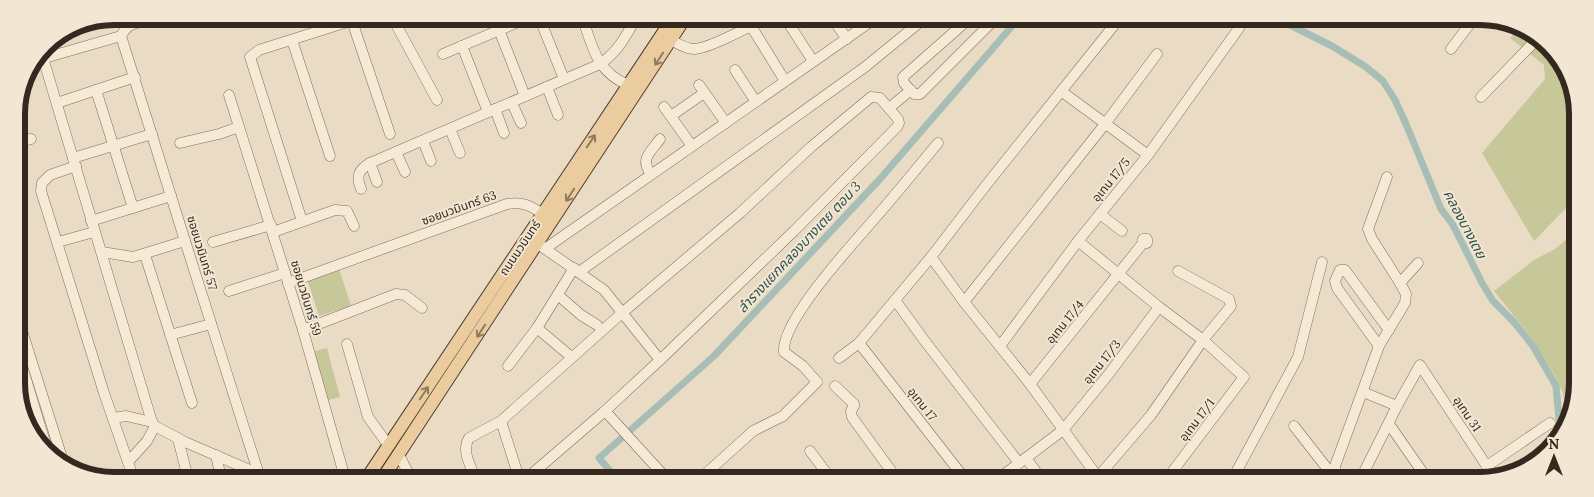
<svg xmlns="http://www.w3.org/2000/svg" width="1594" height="497" font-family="Lora,'Noto Sans Thai',serif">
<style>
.green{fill:#c6c899}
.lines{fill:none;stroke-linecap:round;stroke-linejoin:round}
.canal{stroke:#a6beb5;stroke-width:7}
.minor-casing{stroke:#846d5c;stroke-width:11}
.major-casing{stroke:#523d30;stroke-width:14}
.minor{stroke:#f6ead7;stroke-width:10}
.major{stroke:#ebcc9f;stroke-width:12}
.oneway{stroke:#907a5f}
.labels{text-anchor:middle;stroke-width:4;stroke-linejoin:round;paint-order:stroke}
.street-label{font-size:12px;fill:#35281f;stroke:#f2e7d3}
.water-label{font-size:14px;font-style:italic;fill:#2f534e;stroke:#f2e7d3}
.rim{fill:none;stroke:#35281f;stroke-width:6}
</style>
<rect width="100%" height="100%" fill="#eadbc5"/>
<g class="green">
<polygon points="1519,28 1553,49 1576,96 1575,219 1567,207 1534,241 1482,153 1545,79 1544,65 1510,38"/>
<polygon points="1575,232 1574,408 1567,419 1563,393 1555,376 1530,336 1494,291 1534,260 1555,249"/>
<polygon points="338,266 351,306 319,316 306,276"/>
<polygon points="327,348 340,397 325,401 311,352"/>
</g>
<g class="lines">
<g class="canal">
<polyline points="1273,19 1286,23 1332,46 1366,67 1383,81 1395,100 1406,124 1441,209 1453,225 1482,283 1493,301 1513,321 1533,346 1556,386 1560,429"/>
<polyline points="617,479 599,458 714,356 880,179 1019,18"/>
</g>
<g class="minor-casing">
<g id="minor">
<polyline points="392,17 437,100"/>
<polyline points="539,17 564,79"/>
<path d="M582,17C593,48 596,71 628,85"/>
<polyline points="785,18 813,61"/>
<polyline points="832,18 847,39"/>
<polyline points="970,18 903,77 904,83 914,94 920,94 990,24 985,18"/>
<polyline points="352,21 390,134"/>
<polyline points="751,26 785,81"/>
<polyline points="499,30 525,96"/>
<polyline points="121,36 185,241 260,478"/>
<polyline points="292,40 330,156"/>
<path d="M671,40C678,44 686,49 694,49C707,49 750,27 763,19"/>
<polyline points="462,46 488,112"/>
<polyline points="1451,49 1469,25 1470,20"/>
<polyline points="443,54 530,17"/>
<polyline points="43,58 152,422"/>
<path d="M34,61L121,36C128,23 134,24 147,20"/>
<polyline points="735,70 756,102"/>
<polyline points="699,85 726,123"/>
<polyline points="547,87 558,115"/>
<polyline points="96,90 133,208"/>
<polyline points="1061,91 1148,155"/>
<polyline points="229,95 303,330 345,478"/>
<polyline points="1481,97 1537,39"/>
<polyline points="57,103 135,77"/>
<polyline points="512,103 521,123"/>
<polyline points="18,104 19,103"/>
<polyline points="664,107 692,146"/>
<polyline points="889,108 911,90"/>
<polyline points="495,109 504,133"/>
<polyline points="671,116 704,93"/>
<polyline points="450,129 460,153"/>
<polyline points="423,141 431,161"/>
<polyline points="17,142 31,139"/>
<polyline points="180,143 219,134 239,127"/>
<polyline points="396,152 405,172"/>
<polyline points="73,158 152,134"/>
<polyline points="370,163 377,182"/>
<polyline points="76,166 50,175 42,183 41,191 104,393 131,471"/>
<path d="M651,174C639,159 651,152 660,139"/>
<polyline points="1387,177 1368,229 1372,239 1400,283"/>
<path d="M361,189C356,177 358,170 370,163L600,64C618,52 626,36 636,18"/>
<polyline points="1100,214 1122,231"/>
<polyline points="91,221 171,196"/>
<polyline points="302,221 250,57 259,50 363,17"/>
<polyline points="273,232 335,210 347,211 354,226"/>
<polyline points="1078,241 1159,307 1203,340 1244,377 1166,480"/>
<polyline points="58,242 94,232"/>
<polyline points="213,242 271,225"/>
<polyline points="541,246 604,290 660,360"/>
<polyline points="546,248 876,18"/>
<polyline points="102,252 133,257 185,241"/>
<polyline points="145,255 192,403"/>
<polyline points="931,257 964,302 1030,384 1100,480"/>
<polyline points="579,272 865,67 925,18"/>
<path d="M288,283L507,204C522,201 531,206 543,214"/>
<polyline points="229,291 285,273"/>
<polyline points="558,295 581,315 597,325"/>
<polyline points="895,300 924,340 1019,463"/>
<polyline points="964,302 1105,124 1157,54"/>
<polyline points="18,318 63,461"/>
<polyline points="537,328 569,355"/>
<polyline points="303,330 396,294 405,295 422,308"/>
<polyline points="170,335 211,324"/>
<polyline points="859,343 965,479"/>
<polyline points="347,344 368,417 389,446"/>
<polyline points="1000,346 1078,241 1148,155 1239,28"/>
<polyline points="1379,346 1337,288 1335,281 1340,270 1345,270 1389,330"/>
<polyline points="18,353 48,452"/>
<polyline points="839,358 859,343 931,257 987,184 1119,19"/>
<polyline points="508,366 537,328 574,268"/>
<polyline points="1030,384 1143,243 1143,239 1147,239 1147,243 1143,243"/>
<polyline points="835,386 854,404 854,406 851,411 852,417 897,479"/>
<polyline points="1363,392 1397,406"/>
<polyline points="605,411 667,479"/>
<polyline points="113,418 126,416 152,422 155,426 185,442 259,474"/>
<polyline points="501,421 519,478"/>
<polyline points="1389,424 1428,480"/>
<polyline points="1294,426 1333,476"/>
<polyline points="178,439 188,478"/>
<polyline points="810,451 831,479"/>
<polyline points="216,455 221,478"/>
<polyline points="399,455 411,478"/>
<polyline points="1026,458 1042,480"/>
<polyline points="128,462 147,441 155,426"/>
<polyline points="1487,466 1550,423"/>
<polyline points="1098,477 1151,415 1203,340 1231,306 1229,299 1178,271"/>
<path d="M475,478C471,466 461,451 469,438L501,421L622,313L740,213L811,147L871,97L880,98L898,119L899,123L897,127L794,231L660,360L605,411L527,478"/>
<path d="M700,479L753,431L783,416L817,382L803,366L784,352C781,320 854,243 876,217C897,193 917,168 938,143"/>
<polyline points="998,479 1063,430 1108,375 1159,307"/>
<polyline points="1232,480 1298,357 1322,262"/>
<polyline points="1332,480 1336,471 1335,466 1379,346 1405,303 1406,294 1400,283 1418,263"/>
<polyline points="1360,480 1397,406 1420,365 1494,477"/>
</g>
</g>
<g class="major-casing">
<g id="major">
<polyline points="367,478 673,18"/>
<polyline points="383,478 685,18"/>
</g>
</g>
<use href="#minor" class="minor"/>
<use href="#major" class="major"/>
</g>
<defs><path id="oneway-shaft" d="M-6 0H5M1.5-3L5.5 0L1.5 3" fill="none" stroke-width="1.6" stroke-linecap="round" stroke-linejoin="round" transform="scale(1.25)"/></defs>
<g class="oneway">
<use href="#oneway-shaft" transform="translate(659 59) rotate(123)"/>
<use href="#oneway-shaft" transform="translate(591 141) rotate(-56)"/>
<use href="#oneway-shaft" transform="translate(570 195) rotate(123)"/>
<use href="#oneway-shaft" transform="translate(481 331) rotate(123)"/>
<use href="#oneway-shaft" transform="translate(424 393) rotate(-56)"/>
</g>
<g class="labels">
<g class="street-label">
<text transform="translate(1111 180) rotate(-51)" y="4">อุเทน 17/5</text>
<text transform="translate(459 208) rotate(-20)" y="4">ซอยนวมินทร์ 63</text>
<text transform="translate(520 248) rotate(-56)" y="4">ถนนนวมินทร์</text>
<text transform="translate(202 253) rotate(73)" y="4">ซอยนวมินทร์ 57</text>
<text transform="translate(306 298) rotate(73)" y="4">ซอยนวมินทร์ 59</text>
<text transform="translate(1065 322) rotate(-51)" y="4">อุเทน 17/4</text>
<text transform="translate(1102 362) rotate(-52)" y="4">อุเทน 17/3</text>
<text transform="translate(922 404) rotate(52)" y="4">อุเทน 17</text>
<text transform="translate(1467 414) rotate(56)" y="4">อุเทน 31</text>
<text transform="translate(1197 420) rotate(-53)" y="4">อุเทน 17/1</text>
</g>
<g class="water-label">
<text transform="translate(1465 224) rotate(62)" y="5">คลองบางเตย</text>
<text transform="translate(799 247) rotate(-47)" y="5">ลำรางแยกคลองบางเตย ตอน 3</text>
</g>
</g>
<path d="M0 0H1594V497H0ZM114 25H1480A89 89 0 0 1 1569 114V383A89 89 0 0 1 1480 472H114A89 89 0 0 1 25 383V114A89 89 0 0 1 114 25Z" fill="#f2e7d3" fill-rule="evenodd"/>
<path class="rim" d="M114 25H1480A89 89 0 0 1 1569 114V383A89 89 0 0 1 1480 472H114A89 89 0 0 1 25 383V114A89 89 0 0 1 114 25Z"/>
<g transform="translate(1554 457)" stroke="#f2e7d3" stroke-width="4" paint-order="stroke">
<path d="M0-4L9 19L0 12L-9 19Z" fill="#35281f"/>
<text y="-8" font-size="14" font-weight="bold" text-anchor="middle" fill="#35281f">N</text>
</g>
</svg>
